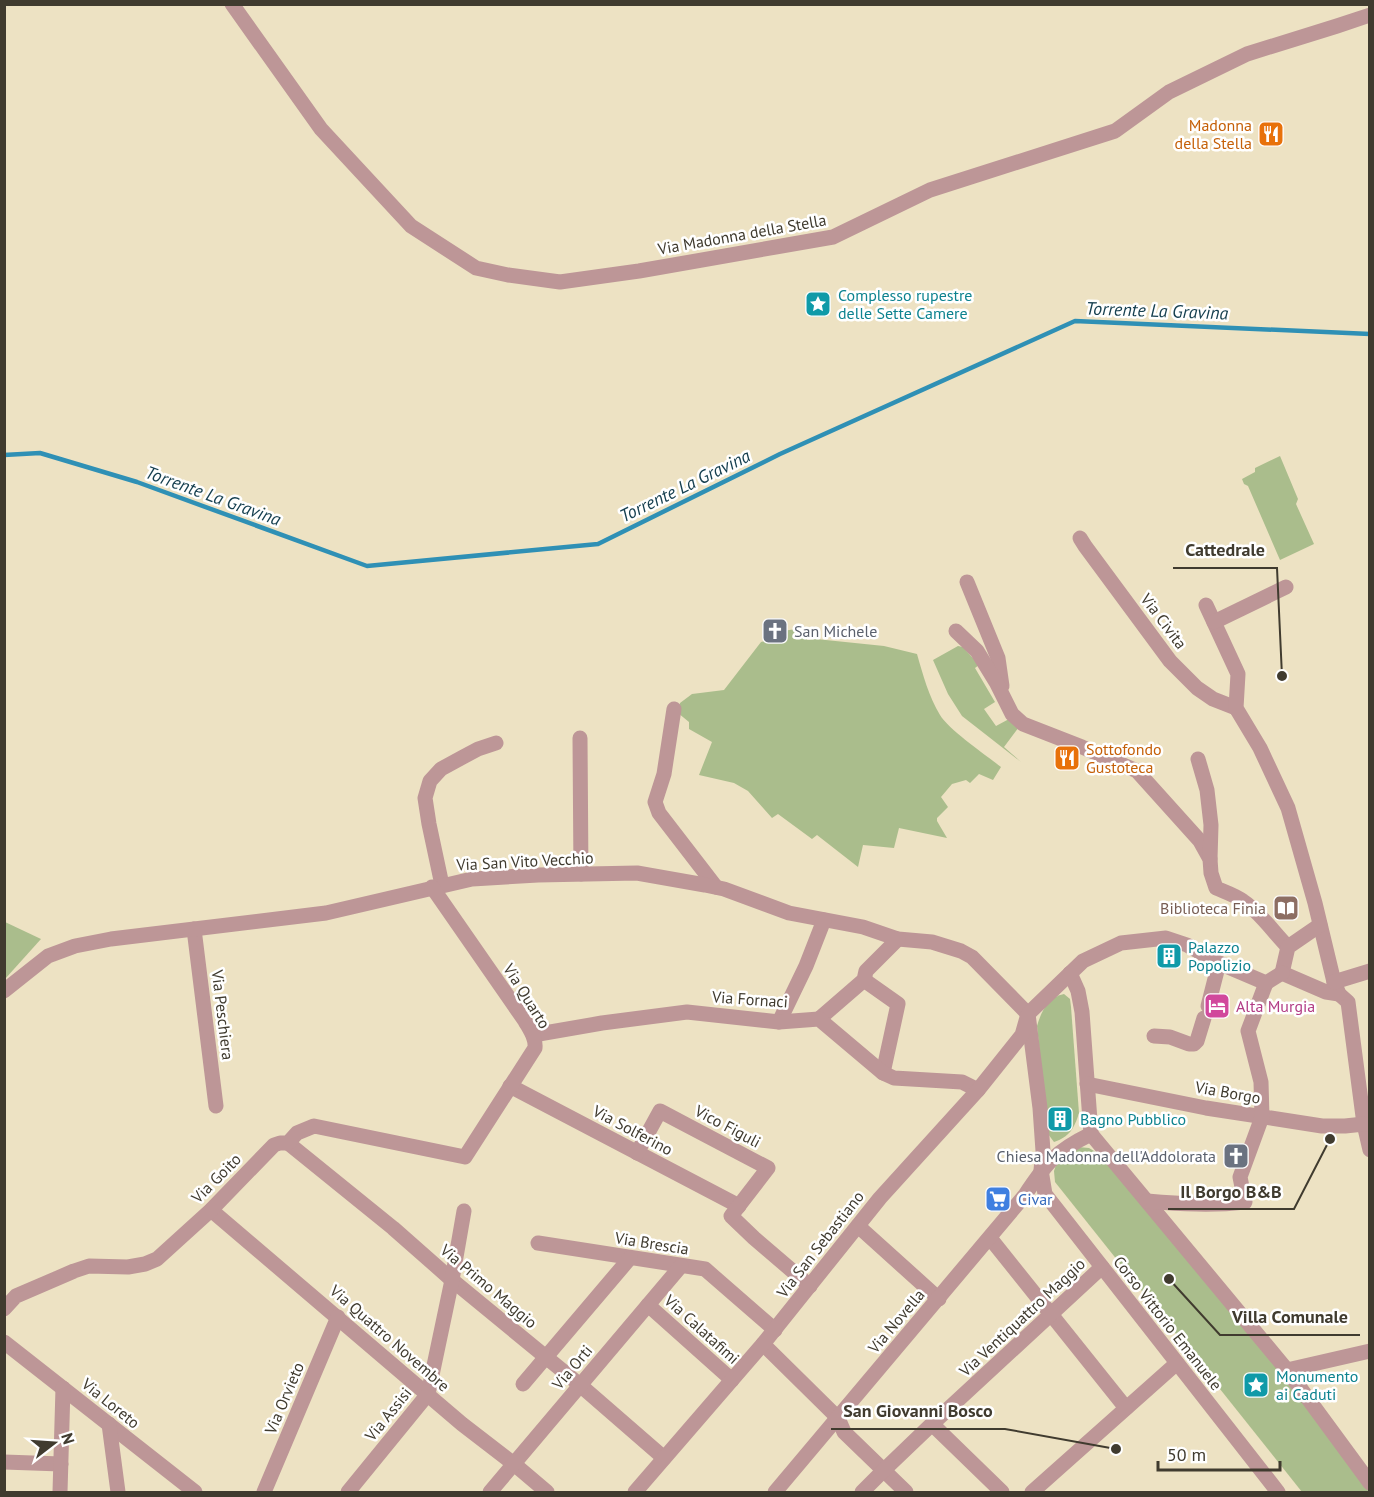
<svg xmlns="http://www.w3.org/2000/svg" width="1374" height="1497" font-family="'PT Sans',sans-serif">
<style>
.green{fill:#aabd8c}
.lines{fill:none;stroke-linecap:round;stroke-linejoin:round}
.stream{stroke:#2f90b5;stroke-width:4.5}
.minor{stroke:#bd9697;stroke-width:15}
.labels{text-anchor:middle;stroke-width:5;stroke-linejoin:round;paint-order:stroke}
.food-label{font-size:16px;fill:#c56008;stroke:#fff;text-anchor:end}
.street-label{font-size:16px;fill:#403b2f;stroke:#fff}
.culture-label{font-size:16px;fill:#0d838f;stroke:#fff;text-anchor:start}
.worship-label{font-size:16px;fill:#5b616d;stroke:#fff;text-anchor:start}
.education-label{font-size:16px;fill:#785e54;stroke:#fff;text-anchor:end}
.hotel-label{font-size:16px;fill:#b23c85;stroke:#fff;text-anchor:start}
.shop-label{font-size:16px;fill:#366cbe;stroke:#fff;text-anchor:start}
.water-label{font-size:18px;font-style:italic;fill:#174050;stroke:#fff}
.leader{fill:none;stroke:#403b2f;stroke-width:2}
.callout-dot{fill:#403b2f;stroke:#fff;stroke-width:2}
.callout-label{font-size:18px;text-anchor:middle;font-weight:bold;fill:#403b2f;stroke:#fff;stroke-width:5;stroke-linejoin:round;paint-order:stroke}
</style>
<rect width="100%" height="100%" fill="#ede2c3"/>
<g class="green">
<polygon points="1280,456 1298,499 1296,504 1314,544 1280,560 1248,486 1244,484 1242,479 1255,472 1255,468"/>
<path d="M804,628L807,640L816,639L884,646L917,654C923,675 929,697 940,715C949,730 986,755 1001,767L993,780L979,774L970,783L966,780L952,784L941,797L948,807L937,818V821L947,838L899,828L894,848L863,845L858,867L817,835L812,839L778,814L772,818L748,791L734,783L699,775L712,742L689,729V722L678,713L680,703L692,694L724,690L761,642L775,638V632Z"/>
<polygon points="958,646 963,647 979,665 975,668 995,702 984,709 996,726 1009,719 1019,727 1004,747 1021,762 962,716 948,694 933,660"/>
<polygon points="5,922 41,939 5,979"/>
<path d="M1064,994L1070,999L1071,1007L1079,1113C1074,1129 1069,1137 1054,1142L1048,1134L1037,1026C1041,1012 1048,997 1064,994Z"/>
<polygon points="1078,1147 1089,1148 1099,1154 1280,1365 1369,1492 1302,1492 1055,1182 1054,1171 1058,1159"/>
</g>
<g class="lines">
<polyline class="stream" points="4,455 40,453 137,482 367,566 598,544 780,454 1075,321 1370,334"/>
<g class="minor">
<polyline points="232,4 321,129 411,226 476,268 508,275 560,282 639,271 833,237 930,190 1115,131 1169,92 1247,54 1337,26 1370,15"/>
<polyline points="1080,538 1085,546 1170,661 1197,688 1213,699 1236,708"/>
<polyline points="967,582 998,658 1002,686"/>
<polyline points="1206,605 1238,674 1236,708 1260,748 1288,808 1315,903 1334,982 1339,994 1348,1002 1364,1124 1370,1150"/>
<polyline points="1214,622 1286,587"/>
<path d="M956,631L977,651L996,682L1012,714L1023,724L1082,747L1137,771L1200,841L1210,859L1211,873L1216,888C1225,892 1235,895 1243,901C1259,911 1274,933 1288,947"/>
<polyline points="674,709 664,774 655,802 659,813 716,887"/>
<polyline points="580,738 581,874"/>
<polyline points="1198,759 1207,790 1211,825 1210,859"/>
<polyline points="442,885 429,824 425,798 430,781 441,769 463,757 478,749 496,743"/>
<polyline points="194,929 216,1106"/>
<polyline points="1070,973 1078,991 1082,1012 1091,1134"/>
<polyline points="1282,973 1288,947 1320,925"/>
<polyline points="1282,973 1326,992 1339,994"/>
<polyline points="864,980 898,1004 883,1073"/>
<polyline points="1334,982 1370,971"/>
<polyline points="4,991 48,956 75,946 111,939 326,913 472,879 538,875 637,873 705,885 724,889 789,913 863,927 898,939 932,942 961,951 972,957 1028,1014 1040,1108 1043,1151 1041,1170 1045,1194 1278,1492"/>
<polyline points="1208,1006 1219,963"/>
<polyline points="819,1019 864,980 866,971 898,939"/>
<polyline points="779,1022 806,966 824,920"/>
<polyline points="533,1035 602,1023 687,1012 779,1022 819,1019 883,1073 894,1078 962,1082 978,1090"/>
<polyline points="1154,1036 1170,1037 1189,1044 1194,1044 1197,1041 1204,1018"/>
<polyline points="1087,1084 1206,1108 1322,1126 1345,1126 1364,1124"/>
<polyline points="510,1086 739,1206"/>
<polyline points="1091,1134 1287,1370 1370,1483"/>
<polyline points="288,1143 393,1228 452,1280 580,1385 664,1458"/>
<polyline points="637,1153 660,1111 768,1168 731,1216 754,1238 810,1286"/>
<path d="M1147,1201C1181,1204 1212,1206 1245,1202L1240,1177L1262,1117L1261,1082L1248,1031L1266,983"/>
<polyline points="211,1210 462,1424 514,1464 547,1492"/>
<polyline points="858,1226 939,1299"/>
<polyline points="990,1238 1126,1408"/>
<polyline points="538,1243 705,1269 775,1330"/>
<polyline points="648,1305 732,1380"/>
<path d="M4,1309L16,1296L74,1271L89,1266L128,1267L145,1264L157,1259L211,1210L274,1145L280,1143H288L297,1133L314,1126L465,1157L535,1048C536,1038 530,1030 525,1021L432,887"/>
<polyline points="4,1342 195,1492"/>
<polyline points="763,1344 838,1418 844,1432 906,1492"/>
<polyline points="1287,1370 1370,1351"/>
<polyline points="523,1384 630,1258"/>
<polyline points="109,1424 118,1492"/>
<polyline points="932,1424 1002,1492"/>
<polyline points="4,1462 61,1464"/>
<polyline points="60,1492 63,1388"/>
<polyline points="264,1492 338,1317"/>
<polyline points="348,1492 428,1394 452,1280 464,1211"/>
<polyline points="490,1492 681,1266"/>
<polyline points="635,1492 763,1344 880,1198 978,1090 1022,1035 1028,1014 1083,961 1121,943 1166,938 1187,945 1219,963 1266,983 1282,973"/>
<path d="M775,1492L1025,1195C1046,1163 1056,1151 1091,1134"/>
<polyline points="862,1492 884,1470 932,1424 1102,1267"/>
<polyline points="1032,1492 1177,1363"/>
</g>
</g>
<defs>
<g id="restaurant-square" transform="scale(1.35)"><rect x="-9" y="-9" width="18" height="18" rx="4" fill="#e8710a" stroke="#fff"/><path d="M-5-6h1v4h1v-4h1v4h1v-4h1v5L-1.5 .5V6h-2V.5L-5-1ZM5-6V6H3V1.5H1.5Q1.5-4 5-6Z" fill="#fff"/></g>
<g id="sight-square" transform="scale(1.35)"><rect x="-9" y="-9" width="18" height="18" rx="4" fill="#0f9aa8" stroke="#fff"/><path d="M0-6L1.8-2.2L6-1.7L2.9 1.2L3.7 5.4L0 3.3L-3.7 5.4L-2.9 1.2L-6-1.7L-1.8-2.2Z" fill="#fff"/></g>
<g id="church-square" transform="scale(1.35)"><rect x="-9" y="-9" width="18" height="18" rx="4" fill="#6b7280" stroke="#fff"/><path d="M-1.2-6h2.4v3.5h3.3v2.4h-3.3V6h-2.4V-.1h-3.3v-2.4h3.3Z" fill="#fff"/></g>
<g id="library-square" transform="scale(1.35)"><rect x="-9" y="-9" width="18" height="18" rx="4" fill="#8d6e63" stroke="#fff"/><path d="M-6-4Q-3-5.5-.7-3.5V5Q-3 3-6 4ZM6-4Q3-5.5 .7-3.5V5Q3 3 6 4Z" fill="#fff"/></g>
<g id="building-square" transform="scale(1.35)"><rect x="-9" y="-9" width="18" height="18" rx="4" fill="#0f9aa8" stroke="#fff"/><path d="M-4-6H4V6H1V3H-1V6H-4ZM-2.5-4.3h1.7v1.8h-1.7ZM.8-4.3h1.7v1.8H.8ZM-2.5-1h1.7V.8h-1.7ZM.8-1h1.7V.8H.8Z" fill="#fff"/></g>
<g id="hotel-square" transform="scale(1.35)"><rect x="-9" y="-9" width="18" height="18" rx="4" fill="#d1479c" stroke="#fff"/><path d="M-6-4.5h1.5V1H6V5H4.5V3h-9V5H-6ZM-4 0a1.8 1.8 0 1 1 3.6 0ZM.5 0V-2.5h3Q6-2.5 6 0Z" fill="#fff"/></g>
<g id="supermarket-square" transform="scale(1.35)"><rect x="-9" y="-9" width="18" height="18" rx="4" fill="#3f7fe0" stroke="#fff"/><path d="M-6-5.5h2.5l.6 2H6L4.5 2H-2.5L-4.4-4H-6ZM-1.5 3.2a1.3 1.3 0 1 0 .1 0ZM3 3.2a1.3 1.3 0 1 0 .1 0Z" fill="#fff"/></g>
</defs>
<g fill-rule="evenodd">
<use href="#restaurant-square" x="1271" y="134"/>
<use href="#sight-square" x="818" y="304"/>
<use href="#church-square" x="775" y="631"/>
<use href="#restaurant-square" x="1067" y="758"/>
<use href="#library-square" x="1286" y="908"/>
<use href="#building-square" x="1169" y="956"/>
<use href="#hotel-square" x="1217" y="1006"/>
<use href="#building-square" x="1060" y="1119"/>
<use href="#church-square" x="1236" y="1156"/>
<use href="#supermarket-square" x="998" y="1199"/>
<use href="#sight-square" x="1256" y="1385"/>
</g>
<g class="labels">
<g class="food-label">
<text x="1252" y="131">Madonna<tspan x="1252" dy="18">della Stella</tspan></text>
<text x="1086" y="755" text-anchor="start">Sottofondo<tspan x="1086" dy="18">Gustoteca</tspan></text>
</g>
<g class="street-label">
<text transform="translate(742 234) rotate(-10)" y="6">Via Madonna della Stella</text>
<text transform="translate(1164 621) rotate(53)" y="6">Via Civita</text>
<text transform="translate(525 861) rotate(-3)" y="6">Via San Vito Vecchio</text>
<text transform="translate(527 996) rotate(58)" y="6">Via Quarto</text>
<text transform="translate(750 999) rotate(4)" y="6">Via Fornaci</text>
<text transform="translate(223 1015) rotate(83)" y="6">Via Peschiera</text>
<text transform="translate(1228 1092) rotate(10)" y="6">Via Borgo</text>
<text transform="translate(728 1126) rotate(28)" y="6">Vico Figuli</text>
<text transform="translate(633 1130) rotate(28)" y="6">Via Solferino</text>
<text transform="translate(216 1178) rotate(-45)" y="6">Via Goito</text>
<text transform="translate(652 1243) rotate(9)" y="6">Via Brescia</text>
<text transform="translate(820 1244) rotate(-52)" y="6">Via San Sebastiano</text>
<text transform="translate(489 1286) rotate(40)" y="6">Via Primo Maggio</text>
<text transform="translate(1022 1317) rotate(-43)" y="6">Via Ventiquattro Maggio</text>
<text transform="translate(896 1321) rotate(-50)" y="6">Via Novella</text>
<text transform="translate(1168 1323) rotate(52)" y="6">Corso Vittorio Emanuele</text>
<text transform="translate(702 1329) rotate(42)" y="6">Via Calatafimi</text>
<text transform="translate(390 1338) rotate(41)" y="6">Via Quattro Novembre</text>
<text transform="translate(572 1367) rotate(-50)" y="6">Via Orti</text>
<text transform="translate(284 1398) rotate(-67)" y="6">Via Orvieto</text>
<text transform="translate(111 1403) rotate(39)" y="6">Via Loreto</text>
<text transform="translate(388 1414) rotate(-51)" y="6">Via Assisi</text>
</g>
<g class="culture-label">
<text x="838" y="301">Complesso rupestre<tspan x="838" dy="18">delle Sette Camere</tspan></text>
<text x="1188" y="953">Palazzo<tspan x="1188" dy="18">Popolizio</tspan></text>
<text x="1080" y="1125">Bagno Pubblico</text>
<text x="1276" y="1382">Monumento<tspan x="1276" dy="18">ai Caduti</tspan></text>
</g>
<g class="worship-label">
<text x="794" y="637">San Michele</text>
<text x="1216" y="1162" text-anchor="end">Chiesa Madonna dell'Addolorata</text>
</g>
<g class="education-label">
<text x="1266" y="914">Biblioteca Finia</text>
</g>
<g class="hotel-label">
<text x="1236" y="1012">Alta Murgia</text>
</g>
<g class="shop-label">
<text x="1018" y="1205">Civar</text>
</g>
<g class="water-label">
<text transform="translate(1157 311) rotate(2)" y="6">Torrente La Gravina</text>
<text transform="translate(685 486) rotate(-26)" y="6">Torrente La Gravina</text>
<text transform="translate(213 496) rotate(20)" y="6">Torrente La Gravina</text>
</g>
</g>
<path class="leader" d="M1282 676L1277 568H1173M1330 1139L1294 1209H1168M1169 1279L1220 1335H1360M1116 1449L1005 1429H831"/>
<g class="callout-dot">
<circle cx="1282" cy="676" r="6"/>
<circle cx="1330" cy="1139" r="6"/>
<circle cx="1169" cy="1279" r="6"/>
<circle cx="1116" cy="1449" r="6"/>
</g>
<g class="callout-label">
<text x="1225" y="556">Cattedrale</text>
<text x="1231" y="1198">Il Borgo B&amp;B</text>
<text x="1290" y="1323">Villa Comunale</text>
<text x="918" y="1417">San Giovanni Bosco</text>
</g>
<rect width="1374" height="1497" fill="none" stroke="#403b2f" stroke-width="12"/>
<g transform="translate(54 1443) rotate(73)" stroke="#ffffff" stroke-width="4.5" paint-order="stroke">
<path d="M0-4.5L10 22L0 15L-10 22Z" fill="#403b2f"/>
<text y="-9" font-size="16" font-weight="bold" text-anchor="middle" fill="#403b2f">N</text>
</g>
<path d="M1158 1461v9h122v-9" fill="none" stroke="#403b2f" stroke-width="3"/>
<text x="1167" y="1461" font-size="18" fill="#403b2f" stroke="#ffffff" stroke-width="4.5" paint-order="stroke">50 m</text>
</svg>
